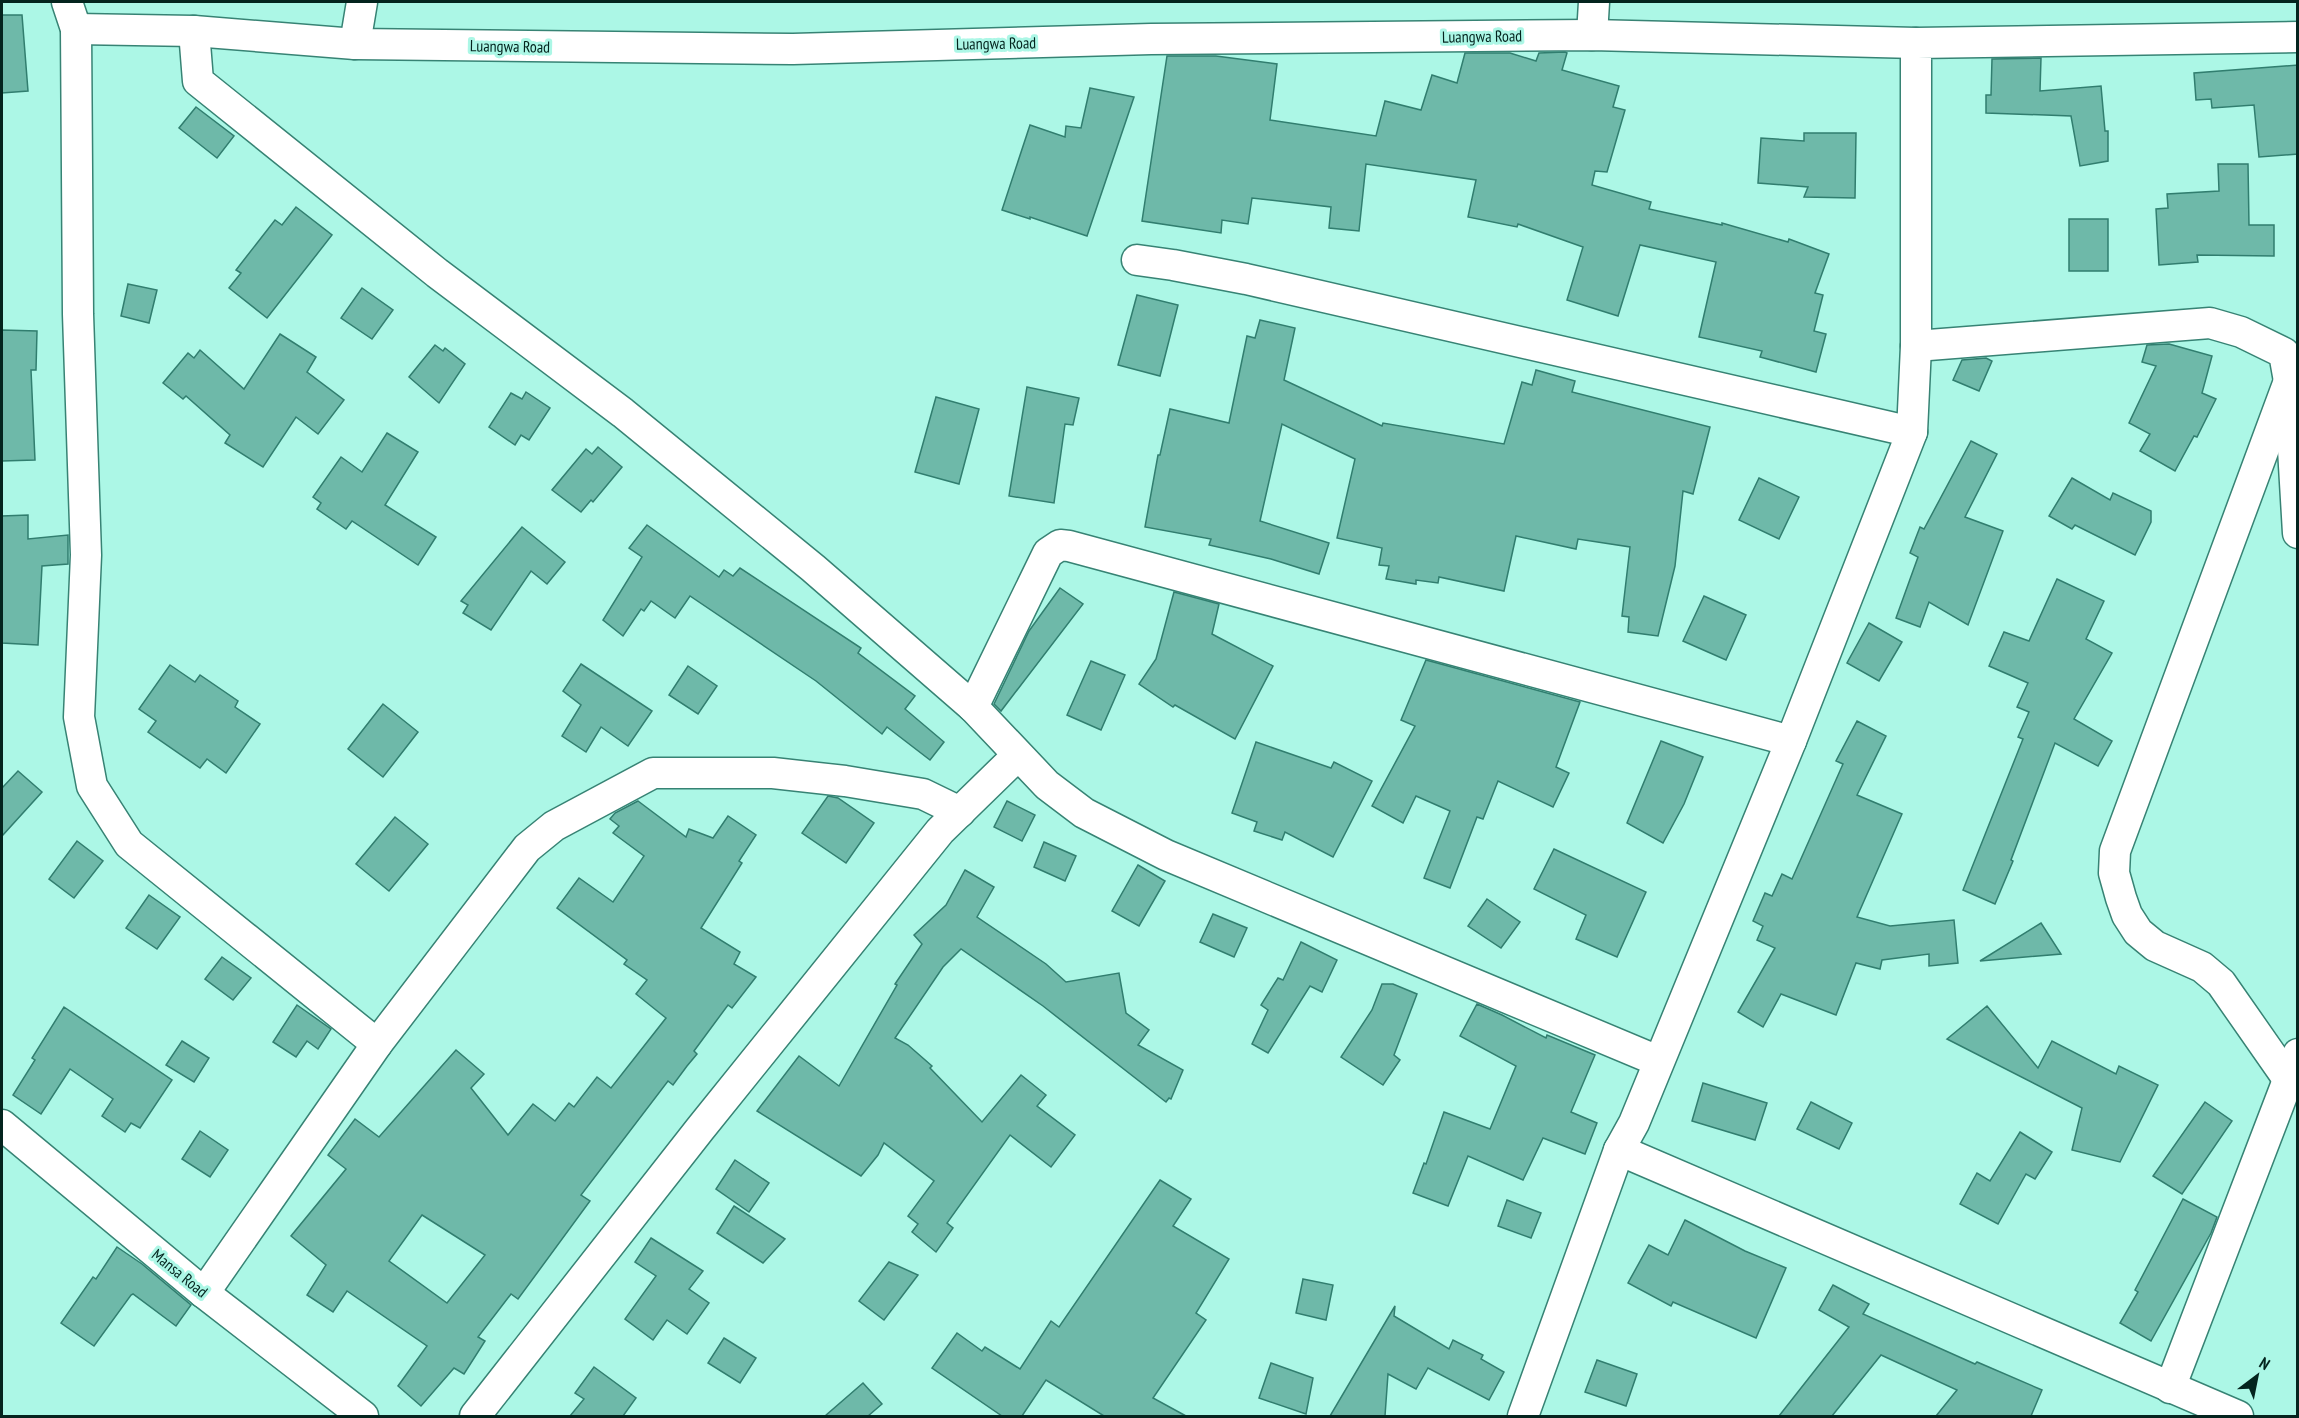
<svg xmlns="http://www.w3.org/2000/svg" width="2299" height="1418" font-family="'PT Sans Narrow',sans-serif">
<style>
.building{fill:#6eb9a9;stroke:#317e6f;stroke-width:1.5;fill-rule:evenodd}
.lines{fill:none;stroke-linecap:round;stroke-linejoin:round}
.minor-casing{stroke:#378374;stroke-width:33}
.minor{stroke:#fff;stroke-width:30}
.labels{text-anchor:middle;stroke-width:6;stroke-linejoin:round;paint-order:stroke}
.street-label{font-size:16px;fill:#04241e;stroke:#acf7e6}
</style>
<rect width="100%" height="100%" fill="#acf7e6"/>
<g class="building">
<polygon points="2,15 22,15 28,91 2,93"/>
<polygon points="1465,53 1510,53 1536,61 1539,53 1565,52 1567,53 1562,70 1619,86 1613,107 1625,110 1607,172 1595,171 1592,185 1651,202 1649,209 1722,225 1722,223 1788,242 1789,239 1829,254 1815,293 1823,295 1814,331 1826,334 1816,372 1760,357 1762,351 1699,337 1716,262 1640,245 1618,316 1567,300 1583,247 1518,224 1517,227 1468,217 1476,180 1366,164 1359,231 1329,228 1331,207 1252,198 1248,224 1222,220 1221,233 1142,221 1167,56 1216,56 1277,64 1270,120 1376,136 1385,101 1421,110 1432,75 1457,83"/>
<polygon points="2041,58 2040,91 2101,86 2105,131 2108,131 2108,161 2080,166 2071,116 1986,113 1986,95 1991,95 1992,59"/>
<polygon points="2298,65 2298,154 2259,157 2254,105 2212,108 2211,99 2196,100 2194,73"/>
<polygon points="1090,88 1134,97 1087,236 1030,217 1030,219 1002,210 1030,125 1065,137 1066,126 1081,128"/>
<polygon points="196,107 234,136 217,158 179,128"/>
<polygon points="1804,133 1856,133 1855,198 1804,197 1808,187 1758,183 1761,138 1804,141"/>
<polygon points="2218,164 2248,164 2249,225 2274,225 2274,256 2197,255 2198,262 2159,265 2156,209 2168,208 2167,194 2219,191"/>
<polygon points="296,207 332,235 267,318 229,288 241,273 236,270 275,220 282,225"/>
<rect x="2069" y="219" width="39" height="52"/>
<polygon points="128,284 157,290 149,323 121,316"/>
<polygon points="362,288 393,310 372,339 341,318"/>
<polygon points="1137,295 1178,305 1160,376 1118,365"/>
<polygon points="1260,320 1295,328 1284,380 1382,426 1383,423 1504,444 1522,382 1532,385 1536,370 1575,381 1572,392 1710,427 1693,494 1683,491 1675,566 1658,636 1628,632 1629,617 1622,616 1630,547 1578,539 1576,549 1516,536 1504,591 1439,577 1438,583 1416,580 1416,584 1386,579 1389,566 1379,565 1382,548 1337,538 1355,459 1282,424 1260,521 1329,543 1319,574 1271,559 1209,545 1211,539 1145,527 1158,455 1160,455 1170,409 1229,423 1247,336 1255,338"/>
<polygon points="2,330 37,331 36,370 31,370 35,460 2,461"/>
<polygon points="280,334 316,357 307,372 344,400 318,434 296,417 263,467 225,443 230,435 186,396 183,399 163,383 188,353 194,358 200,350 244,389"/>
<polygon points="2169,344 2212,356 2202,393 2216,399 2197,437 2194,436 2175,471 2140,451 2150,434 2129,423 2156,366 2142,362 2147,345"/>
<polygon points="435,345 443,351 445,348 465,364 439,403 409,377"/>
<polygon points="1986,358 1992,361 1979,391 1953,380 1962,360"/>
<polygon points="1027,387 1079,398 1073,425 1065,424 1054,503 1009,496"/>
<polygon points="526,392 550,408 529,440 521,435 515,445 489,427 511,393 522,399"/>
<polygon points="936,397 979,409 959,484 915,472"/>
<polygon points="387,433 418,452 385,505 436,537 418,565 352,521 346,529 317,509 321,503 313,497 341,457 362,472"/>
<polygon points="1971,441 1997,454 1965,517 2003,531 1968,625 1929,602 1920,627 1896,618 1918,557 1910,553 1920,527 1924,529"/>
<polygon points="598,447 622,467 593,502 591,500 581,512 552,490 586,449 592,454"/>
<polygon points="1759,478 1799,497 1779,539 1739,520"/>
<polygon points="2072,478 2110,500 2113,493 2151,511 2151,522 2135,555 2075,525 2072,529 2049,516"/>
<polygon points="28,515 28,539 68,535 68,564 42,566 38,645 2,643 2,516"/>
<polygon points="647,525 719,577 724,570 733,576 740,568 861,648 858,653 915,696 905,709 944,742 930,760 887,727 882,734 816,681 690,596 675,618 651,601 644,611 641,609 623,636 603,620 642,557 629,548"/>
<polygon points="522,527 565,562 547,584 531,571 491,630 463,613 468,605 461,601"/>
<polygon points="2057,579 2104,601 2086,639 2112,653 2074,719 2112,741 2098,766 2055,743 2011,860 2013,861 1995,904 1963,890 2023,739 2018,737 2029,712 2017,707 2028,683 1989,666 2004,632 2029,641"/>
<polygon points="1060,588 1083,604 1001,711 994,704 1029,631"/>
<polygon points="1174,592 1219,604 1212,634 1273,666 1235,739 1175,705 1173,707 1139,684 1156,659"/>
<polygon points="1704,596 1746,615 1726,660 1683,641"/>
<polygon points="1869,623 1902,642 1879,681 1847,663"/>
<polygon points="1426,660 1580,702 1556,767 1569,773 1553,807 1498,781 1483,819 1477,817 1450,888 1424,878 1450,811 1416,796 1403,823 1372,806 1415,726 1401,720"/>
<polygon points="1091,661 1125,675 1101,730 1067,715"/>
<polygon points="581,664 652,711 628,746 601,727 586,752 562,736 581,705 563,691"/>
<polygon points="170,665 195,682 200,675 238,701 235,707 260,724 226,773 207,759 200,768 148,732 156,721 139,709"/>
<polygon points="688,666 717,686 698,714 669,695"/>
<polygon points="383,704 418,732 383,777 348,749"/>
<polygon points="1857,721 1886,736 1857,795 1902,814 1857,917 1890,926 1954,920 1958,963 1929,966 1929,954 1882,960 1880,969 1856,963 1836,1015 1781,994 1763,1027 1738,1012 1775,948 1757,940 1763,926 1753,921 1765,893 1772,896 1782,874 1792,879 1843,764 1836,761"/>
<polygon points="1661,741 1703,757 1684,804 1663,843 1627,823"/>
<polygon points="1256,742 1331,768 1334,762 1372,781 1333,857 1285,832 1282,840 1254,831 1257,822 1232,813"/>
<polygon points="18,771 42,792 2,836 2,788"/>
<polygon points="828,796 838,798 874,823 846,863 802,833"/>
<path d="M638,801L686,837L689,829L713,838L728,816L756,835L739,861L742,863L701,928L740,952L734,964L756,977L732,1008L728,1005L694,1051L697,1054L687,1066L673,1085L668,1081L581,1195L590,1201L518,1299L511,1294L478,1337L485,1341L464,1374L454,1368L421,1406L398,1386L427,1346L347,1291L333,1312L307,1295L326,1265L291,1236L346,1169L328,1155L355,1119L379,1137L456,1050L484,1074L471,1088L508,1135L533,1104L555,1121L569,1103L574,1107L597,1077L611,1088L666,1018L636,994L647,980L624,964L627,960L557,908L579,878L613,902L644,856L613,833L619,826L610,819L615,813ZM422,1215L485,1255L447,1303L389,1261Z"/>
<polygon points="1007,801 1035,815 1022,841 994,827"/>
<polygon points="395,817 428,844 389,891 356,864"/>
<polygon points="77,841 103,861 74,898 49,879"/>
<polygon points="1044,842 1076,856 1065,881 1034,867"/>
<polygon points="1554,849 1646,892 1617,957 1576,939 1586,915 1534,889"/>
<polygon points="1138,865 1165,881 1139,926 1112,911"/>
<polygon points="965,870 994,887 977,917 1046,964 1066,982 1119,973 1126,1013 1149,1030 1138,1045 1183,1070 1171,1099 1169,1098 1166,1102 1043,1006 961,949 943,967 895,1038 908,1045 932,1066 930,1068 982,1122 1021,1075 1046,1095 1037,1106 1075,1135 1051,1167 1010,1135 947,1223 953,1228 936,1252 912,1232 918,1224 908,1216 934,1181 884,1143 878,1155 861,1176 757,1111 799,1056 839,1086 897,985 895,984 922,944 914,935 946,905"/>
<polygon points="149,895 180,917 157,949 126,928"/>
<polygon points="1487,899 1520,922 1501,948 1468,926"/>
<polygon points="1213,914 1247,928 1234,957 1200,942"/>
<polygon points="2041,923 2061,954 1980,961"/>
<polygon points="1301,942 1337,960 1322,992 1310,986 1268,1053 1252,1044 1268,1010 1261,1005 1278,978 1283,980"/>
<polygon points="222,957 251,978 233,1000 205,979"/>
<polygon points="1382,984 1393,984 1417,994 1394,1055 1400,1060 1383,1085 1341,1057 1372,1010"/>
<polygon points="1477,1004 1502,1015 1546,1038 1547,1035 1595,1055 1571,1112 1597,1123 1585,1154 1543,1138 1523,1180 1468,1156 1448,1206 1413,1193 1424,1163 1426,1164 1444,1112 1490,1129 1516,1066 1460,1036"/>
<polygon points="297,1005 331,1029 318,1049 307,1041 296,1057 273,1042"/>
<polygon points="1987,1006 2038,1068 2052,1041 2116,1074 2119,1066 2158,1085 2120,1162 2072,1150 2082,1108 1947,1039"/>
<polygon points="64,1007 172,1080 140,1128 131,1123 125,1132 102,1116 113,1099 70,1069 41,1114 13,1095 35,1060 32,1058"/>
<polygon points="182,1041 209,1058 194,1082 166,1065"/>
<polygon points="1703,1083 1767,1103 1755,1140 1692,1121"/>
<polygon points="1811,1102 1852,1123 1839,1149 1797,1129"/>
<polygon points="2205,1102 2232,1121 2182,1194 2153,1176"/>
<polygon points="200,1131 228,1150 210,1177 182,1159"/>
<polygon points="2020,1132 2052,1152 2035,1179 2026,1174 1998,1224 1960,1204 1977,1173 1990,1181"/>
<polygon points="735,1160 769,1183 749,1212 716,1189"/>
<polygon points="1160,1180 1191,1199 1173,1226 1229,1259 1196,1313 1206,1320 1153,1398 1186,1416 1104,1416 1046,1380 1022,1416 1002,1416 932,1368 957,1333 982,1351 985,1347 1020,1369 1051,1321 1059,1327"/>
<polygon points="2183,1199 2217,1217 2211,1233 2151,1341 2120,1323 2138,1292 2135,1290"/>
<polygon points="1507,1200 1541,1213 1531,1238 1498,1226"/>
<polygon points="734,1206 785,1239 763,1263 717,1233"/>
<polygon points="1685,1220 1745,1251 1786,1268 1756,1338 1673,1302 1671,1306 1628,1283 1649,1245 1668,1255"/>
<polygon points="651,1238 703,1271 689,1289 709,1303 687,1334 667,1320 653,1340 625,1319 656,1276 635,1262"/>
<polygon points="117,1247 142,1264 191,1305 176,1326 133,1294 131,1295 94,1346 61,1323 93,1277 96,1279"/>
<polygon points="889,1262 918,1275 884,1320 859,1301"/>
<polygon points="1303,1279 1333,1285 1326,1320 1296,1313"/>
<polygon points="1833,1285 1869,1304 1863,1314 1975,1364 1977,1362 2042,1390 2031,1416 1936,1416 1957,1390 1881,1355 1832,1416 1779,1416 1849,1327 1819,1310"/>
<polygon points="1395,1306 1394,1316 1449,1349 1453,1340 1483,1355 1481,1359 1504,1372 1489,1400 1428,1368 1416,1389 1388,1374 1385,1416 1330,1416"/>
<polygon points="724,1338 756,1358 740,1383 708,1363"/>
<polygon points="1597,1360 1637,1374 1626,1406 1585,1392"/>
<polygon points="1271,1363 1313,1378 1306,1414 1259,1398"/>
<polygon points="594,1367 636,1398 623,1416 570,1416 584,1399 575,1393"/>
<polygon points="863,1383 882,1404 868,1416 825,1416"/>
</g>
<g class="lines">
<g class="minor-casing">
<g id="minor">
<polyline points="67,2 76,29 78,314 86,555 79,717 92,786 129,844 377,1044 204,1293"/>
<polyline points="76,29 194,31 355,44 793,49 1151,39 1592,35 1916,43"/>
<polyline points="194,31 198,81 437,273 623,413 813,568 973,707 1047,785 1084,813 1166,855 1658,1061"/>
<polyline points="1592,35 1594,2"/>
<polyline points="355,44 362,2"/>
<polyline points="1137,260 1173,265 1246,279 1912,432"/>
<polyline points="1916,346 2210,323 2241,332 2284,353 2289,381 2298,533"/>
<polyline points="973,707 1048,553 1060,545 1069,546 1791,741"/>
<polyline points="377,1044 527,848 554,826 653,773 773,773 845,781 923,794 960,812"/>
<polyline points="2288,1079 2221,983 2202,967 2155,946 2138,932 2127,915 2121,898 2114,873 2115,851 2289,381"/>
<polyline points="2,1125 204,1293 363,1416"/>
<polyline points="1619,1150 2238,1416"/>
<polyline points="2170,1388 2298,1054"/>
<polyline points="475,1416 700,1129 940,831 1017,756"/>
<polyline points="1523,1416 1619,1150 1634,1123 1791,741 1912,432 1916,346 1916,43 2298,37"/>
</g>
</g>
<use href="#minor" class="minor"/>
</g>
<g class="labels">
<g class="street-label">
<text transform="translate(1482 36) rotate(-1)" y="6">Luangwa Road</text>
<text transform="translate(996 43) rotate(-1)" y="6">Luangwa Road</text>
<text transform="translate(510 46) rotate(1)" y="6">Luangwa Road</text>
<text transform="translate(180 1273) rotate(39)" y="6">Mansa Road</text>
</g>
</g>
<rect width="2299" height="1418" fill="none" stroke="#04241e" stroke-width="6"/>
<g transform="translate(2257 1376) rotate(32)" stroke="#acf7e6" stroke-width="4.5" paint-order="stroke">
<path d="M0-4.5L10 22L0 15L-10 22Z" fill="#04241e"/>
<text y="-9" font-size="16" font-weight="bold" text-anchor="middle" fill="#04241e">N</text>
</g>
</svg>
